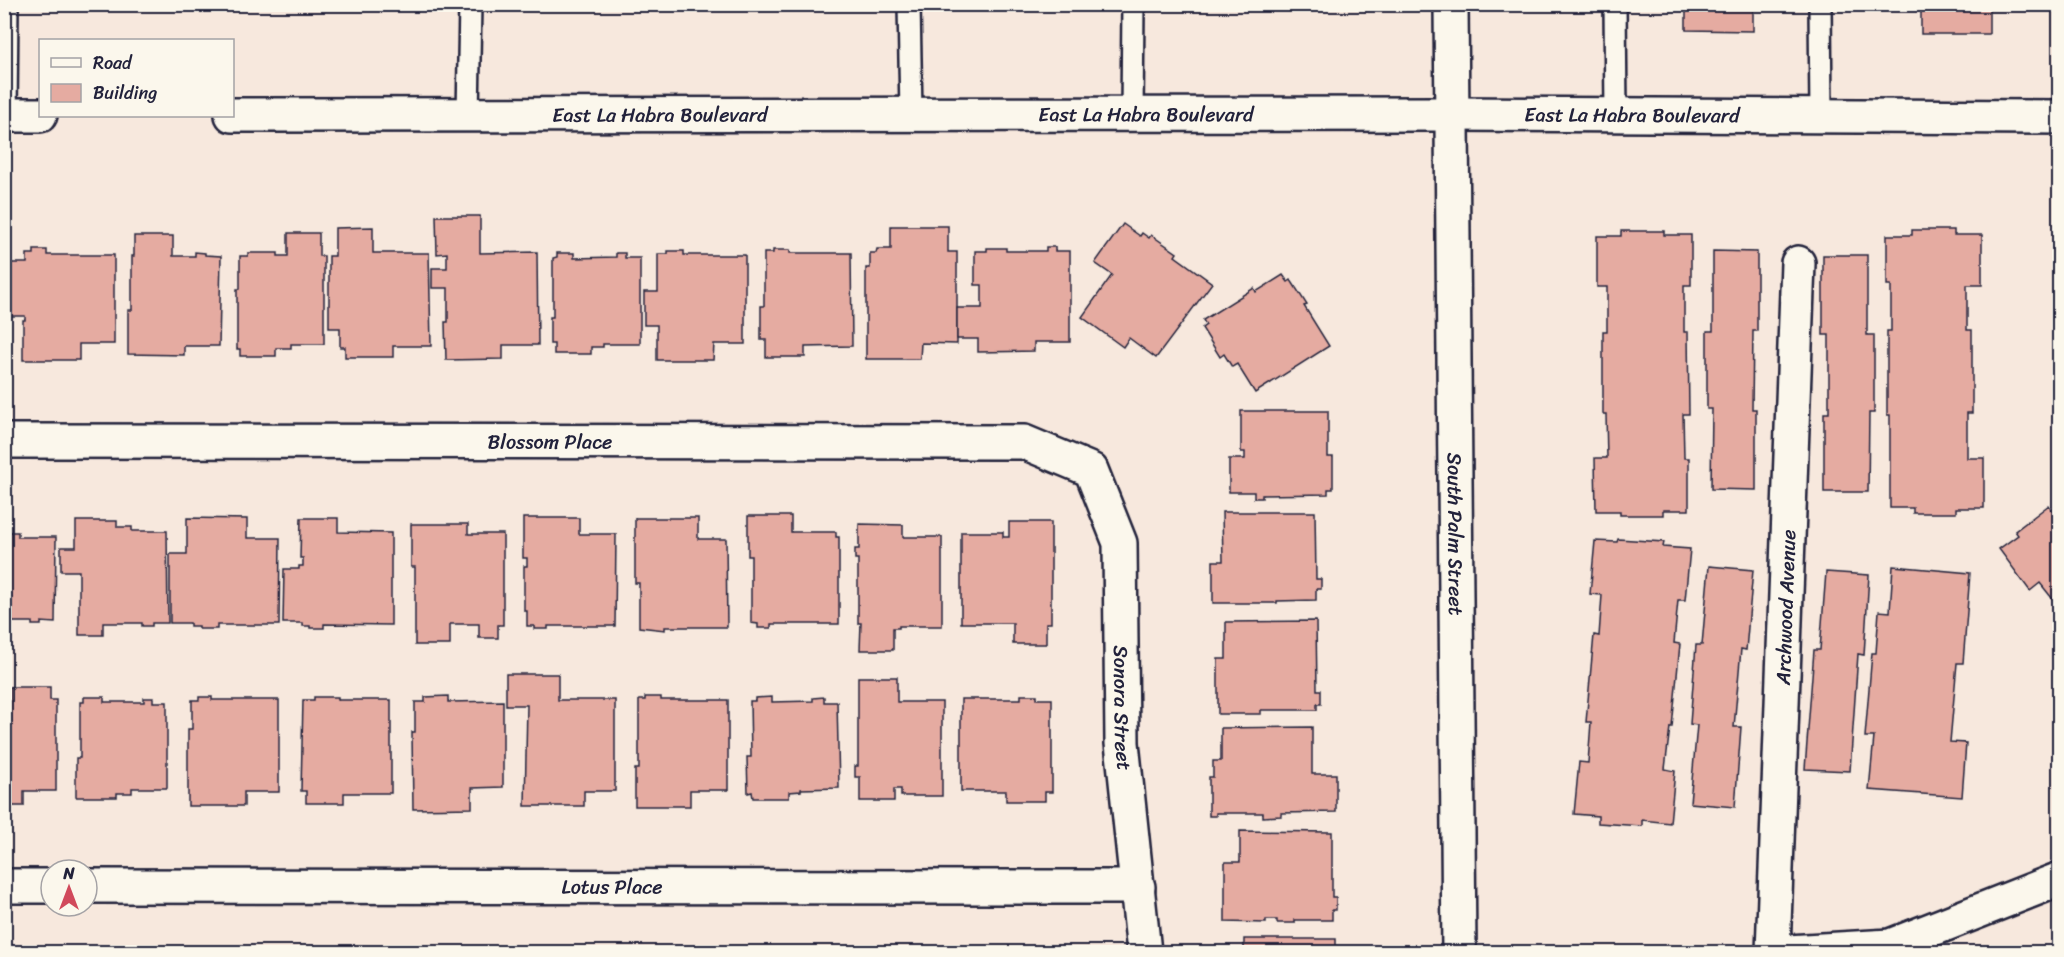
<svg xmlns="http://www.w3.org/2000/svg" width="2064" height="957" font-family="Sriracha,sans-serif">
<style>
.building{fill:#e5aba1;stroke:#22223b;stroke-width:1.5}
.lines{fill:none;stroke-linecap:round;stroke-linejoin:round}
.lane-casing{stroke:#22223b;stroke-width:26}
.street-casing{stroke:#22223b;stroke-width:38}
.secondary-casing{stroke:#22223b;stroke-width:38}
.lane{stroke:#fbf7ec;stroke-width:21}
.street{stroke:#fbf7ec;stroke-width:33}
.secondary{stroke:#fbf7ec;stroke-width:33}
.labels{text-anchor:middle;stroke-width:5;stroke-linejoin:round;paint-order:stroke}
.street-label{font-size:20px;fill:#22223b;stroke:#fbf7ec}
</style>
<rect width="100%" height="100%" fill="#f7e8dd"/>
<filter id="ink" filterUnits="userSpaceOnUse"><feTurbulence type="fractalNoise" baseFrequency=".0167" numOctaves="2"/><feDisplacementMap in="SourceGraphic" scale="12" xChannelSelector="R" yChannelSelector="G"/><feConvolveMatrix kernelMatrix="1 2 1 2 8 2 1 2 1" color-interpolation-filters="sRGB"/></filter>
<g filter="url(#ink)">
<g class="building">
<rect x="633" y="4" width="137" height="3"/>
<polygon points="1686,4 1753,4 1753,31 1686,30"/>
<rect x="1921" y="4" width="68" height="30"/>
<polygon points="436,216 480,216 480,253 537,252 538,345 503,345 503,359 446,360 445,322 448,322 448,288 432,288 432,268 447,268 447,253 437,254"/>
<polygon points="1123,224 1140,236 1142,233 1149,238 1151,235 1177,253 1175,256 1212,283 1156,358 1129,338 1123,347 1082,317 1112,275 1095,263"/>
<polygon points="891,226 948,226 948,252 957,252 957,344 921,343 920,359 866,359 866,268 870,268 870,253 876,253 877,249 891,249"/>
<polygon points="373,227 373,253 429,253 431,346 393,346 393,357 345,357 345,347 340,347 340,328 329,328 329,256 335,256 335,228"/>
<polygon points="1912,230 1954,230 1954,235 1982,235 1982,285 1967,285 1967,330 1972,330 1972,413 1967,413 1967,458 1984,458 1984,508 1956,508 1956,513 1913,513 1913,508 1890,508 1890,415 1887,415 1887,331 1891,331 1891,285 1887,285 1887,235 1912,235"/>
<polygon points="1621,231 1664,231 1664,235 1691,235 1691,285 1684,285 1684,332 1688,332 1689,414 1683,414 1684,458 1689,458 1689,510 1663,510 1663,515 1620,515 1620,511 1596,511 1595,458 1607,458 1606,414 1603,414 1603,331 1607,331 1607,287 1597,287 1597,236 1621,236"/>
<polygon points="288,233 319,233 319,256 324,256 324,344 291,344 291,348 276,348 276,356 240,356 240,349 237,349 237,289 240,289 240,256 248,256 248,253 278,253 278,256 288,256"/>
<polygon points="134,236 173,236 173,256 195,256 195,252 205,253 205,255 221,256 219,346 184,346 184,355 128,354 128,310 132,310 132,256 134,256"/>
<polygon points="1046,247 1055,247 1055,251 1070,251 1070,342 1034,342 1034,351 978,352 978,339 957,339 957,308 982,308 982,285 975,285 975,251 987,251 987,248 1006,248 1006,251 1046,251"/>
<polygon points="34,250 47,250 47,255 114,255 114,344 79,344 79,360 23,360 23,320 25,320 25,316 10,316 10,263 27,263 27,254 34,254"/>
<polygon points="773,250 790,250 790,253 851,253 852,346 805,347 805,357 766,357 766,340 761,340 761,306 764,306 764,253 773,253"/>
<polygon points="668,251 684,251 684,255 745,255 745,344 714,344 713,360 657,360 657,325 644,325 644,292 658,292 658,254 668,254"/>
<polygon points="1713,251 1757,252 1757,331 1753,331 1752,409 1756,409 1756,490 1711,489 1712,409 1707,409 1707,331 1713,331"/>
<polygon points="557,253 574,253 574,258 616,257 616,253 625,253 625,258 640,258 640,344 603,344 603,347 591,347 591,354 554,354 554,344 550,344 550,317 553,317 553,258 557,257"/>
<polygon points="1823,255 1867,255 1867,335 1874,335 1874,413 1869,413 1868,492 1824,492 1824,413 1829,413 1829,335 1823,335"/>
<rect x="4" y="256" width="5" height="87"/>
<polygon points="1283,275 1288,282 1291,280 1307,305 1304,306 1329,346 1255,393 1237,364 1232,367 1224,354 1220,357 1202,328 1206,325 1203,320 1254,288 1256,292"/>
<polygon points="1241,411 1328,411 1328,457 1333,457 1333,489 1328,489 1328,494 1262,495 1262,498 1254,498 1254,492 1229,492 1229,459 1245,459 1245,452 1241,452"/>
<polygon points="2060,504 2060,608 2040,583 2030,591 1999,549 2018,535 2015,531 2049,505 2052,510"/>
<polygon points="1222,512 1315,512 1316,579 1321,579 1321,589 1316,589 1316,600 1277,601 1277,603 1213,603 1213,561 1223,561"/>
<polygon points="748,516 791,516 791,532 836,532 836,537 839,537 839,624 771,624 771,628 758,628 758,624 751,623 751,556 748,556"/>
<polygon points="187,518 247,519 247,538 280,538 279,625 217,625 217,629 199,629 199,626 190,626 190,623 170,623 170,554 187,554"/>
<polygon points="301,518 338,518 338,532 391,533 391,625 324,624 324,628 310,628 310,626 303,626 303,623 283,623 284,569 299,569 299,566 303,566 303,558 300,558"/>
<polygon points="523,518 579,518 579,534 616,534 615,626 548,626 548,629 534,629 534,626 527,626 527,611 524,611 524,566 527,566 527,558 523,558"/>
<polygon points="635,518 698,518 698,539 726,539 727,627 665,627 665,630 639,627 639,583 635,583"/>
<polygon points="76,521 117,521 117,527 132,527 132,531 167,531 168,623 152,623 152,626 142,626 142,623 103,623 103,635 79,635 79,571 61,571 61,547 76,547"/>
<polygon points="1009,522 1051,522 1051,623 1046,623 1046,644 1013,644 1013,623 961,623 961,532 1003,532 1003,537 1009,537"/>
<polygon points="411,524 468,524 468,534 503,534 503,625 498,625 498,638 479,638 479,624 450,624 450,645 415,645 415,567 411,567"/>
<polygon points="859,524 903,525 903,537 942,537 942,626 899,626 899,628 893,628 893,650 860,650 861,623 858,623 858,559 855,559 855,549 859,549"/>
<polygon points="4,527 5,532 18,532 18,537 56,537 55,623 41,622 41,625 32,625 32,622 4,622"/>
<polygon points="1618,539 1664,542 1663,547 1690,549 1685,600 1678,600 1674,643 1680,644 1672,727 1670,727 1665,769 1675,771 1670,823 1642,820 1642,826 1598,823 1598,816 1574,814 1579,762 1588,763 1591,722 1586,722 1594,635 1599,636 1602,595 1590,594 1595,541 1617,542"/>
<polygon points="1709,566 1753,570 1746,650 1741,649 1734,727 1741,727 1735,807 1690,803 1697,725 1690,724 1696,645 1702,645"/>
<polygon points="1893,566 1970,573 1963,663 1957,663 1950,742 1966,743 1962,797 1869,790 1874,737 1865,737 1872,653 1876,653 1879,611 1890,612"/>
<polygon points="1826,572 1869,575 1864,655 1858,654 1850,771 1805,769 1814,650 1820,650"/>
<polygon points="1316,621 1317,690 1321,690 1321,704 1317,704 1317,710 1261,710 1261,714 1218,714 1218,659 1226,659 1226,622"/>
<polygon points="506,674 558,674 558,700 615,700 615,791 584,791 584,806 525,806 527,705 506,705"/>
<polygon points="858,677 897,677 897,702 942,702 942,796 901,796 901,789 894,789 894,801 860,801 860,777 855,777 855,766 858,766"/>
<polygon points="10,687 50,687 50,700 56,700 56,791 24,791 24,806 4,806 4,700 10,700"/>
<polygon points="1021,695 1037,695 1037,699 1052,699 1052,792 1045,792 1045,801 1006,801 1006,791 961,791 961,699 1021,699"/>
<polygon points="448,696 448,702 503,701 503,787 472,788 472,808 413,809 412,732 415,732 415,702 425,702 425,697"/>
<polygon points="84,697 104,697 104,702 144,702 144,698 153,698 153,702 167,702 167,788 132,788 132,793 117,793 117,797 76,797 76,758 80,758 80,702 84,702"/>
<polygon points="199,697 212,697 212,700 279,700 279,792 244,792 244,806 188,806 188,729 192,729 192,700 199,700"/>
<polygon points="314,697 338,697 338,700 391,700 391,793 344,793 344,803 306,803 306,791 301,791 303,700 314,700"/>
<polygon points="645,697 661,697 661,700 728,700 728,790 690,790 690,806 635,806 635,769 639,769 639,700 645,700"/>
<polygon points="772,697 772,702 813,701 813,698 824,697 824,702 837,702 839,788 801,789 801,791 789,792 789,798 753,798 752,792 748,793 747,757 751,757 750,701 755,701 755,698"/>
<polygon points="1312,727 1312,774 1336,774 1336,812 1281,813 1281,816 1263,817 1263,813 1216,813 1216,816 1209,816 1209,777 1213,777 1213,761 1221,761 1221,728"/>
<polygon points="1240,831 1332,832 1332,897 1336,897 1336,910 1332,910 1332,920 1295,920 1295,923 1277,923 1277,920 1266,920 1266,923 1225,922 1225,862 1240,862"/>
<polygon points="1244,939 1336,939 1336,952 1339,952 1244,952"/>
</g>
<g class="lines">
<g class="lane-casing">
<g id="lane">
<polyline points="909,4 911,115"/>
<polyline points="1615,4 1616,115"/>
<polyline points="1820,4 1821,116"/>
<polyline points="6,115 7,4"/>
<polyline points="468,115 470,4"/>
<polyline points="1132,115 1133,4"/>
</g>
</g>
<g class="street-casing">
<g id="street">
<path id="s1" d="M1451,4L1459,952"/>
<path id="s2" d="M4,441L1024,442L1091,470L1120,543L1122,743L1144,952"/>
<polyline points="4,886 51,886"/>
<path id="s3" d="M87,886L1138,887"/>
<path id="s4" d="M1773,952L1798,263"/>
<polyline points="1788,952 1890,946 2060,879"/>
</g>
</g>
<g class="secondary-casing">
<g id="secondary">
<polyline points="4,115 40,115"/>
<path id="s5" d="M232,115L1451,114L2060,117"/>
</g>
</g>
<use href="#lane" class="lane"/>
<use href="#street" class="street"/>
<use href="#secondary" class="secondary"/>
</g>
</g>
<g class="labels">
<g class="street-label">
<text dy="7" stroke="none"><textPath href="#s5" startOffset="428">East La Habra Boulevard</textPath></text>
<text dy="7" stroke="none"><textPath href="#s5" startOffset="914">East La Habra Boulevard</textPath></text>
<text dy="7" stroke="none"><textPath href="#s5" startOffset="1400">East La Habra Boulevard</textPath></text>
<text dy="7" stroke="none"><textPath href="#s2" startOffset="546">Blossom Place</textPath></text>
<text dy="7" stroke="none"><textPath href="#s1" startOffset="530">South Palm Street</textPath></text>
<text dy="7" stroke="none"><textPath href="#s4" startOffset="345">Archwood Avenue</textPath></text>
<text dy="7" stroke="none"><textPath href="#s2" startOffset="1336">Sonora Street</textPath></text>
<text dy="7" stroke="none"><textPath href="#s3" startOffset="525">Lotus Place</textPath></text>
</g>
</g>
<rect width="2064" height="957" fill="none" stroke="#fbf7ec" stroke-width="24"/>
<rect x="12" y="12" width="2040" height="933" fill="none" stroke="#22223b" stroke-width="2" filter="url(#ink)"/>
<rect x="39" y="39" width="195" height="78" fill="#fbf7ec" stroke="#a4a2a5" stroke-width="1.5"/>
<rect x="51" y="58" width="30" height="9" fill="#fbf7ec" stroke="#a4a2a5" stroke-width="1.5"/>
<text x="93" y="69" font-size="18" fill="#22223b">Road</text>
<rect x="51" y="84" width="30" height="18" fill="#e5aba1" stroke="#a4a2a5" stroke-width="1.5"/>
<text x="93" y="99" font-size="18" fill="#22223b">Building</text>
<g transform="translate(69 888)"><circle r="28" fill="#fbf7ec" stroke="#a4a2a5" stroke-width="1.5"/>
<path d="M0-4.5L10 22L0 15L-10 22Z" fill="#d1495b"/>
<text y="-9" font-size="16" font-weight="bold" text-anchor="middle" fill="#22223b">N</text>
</g>
</svg>
